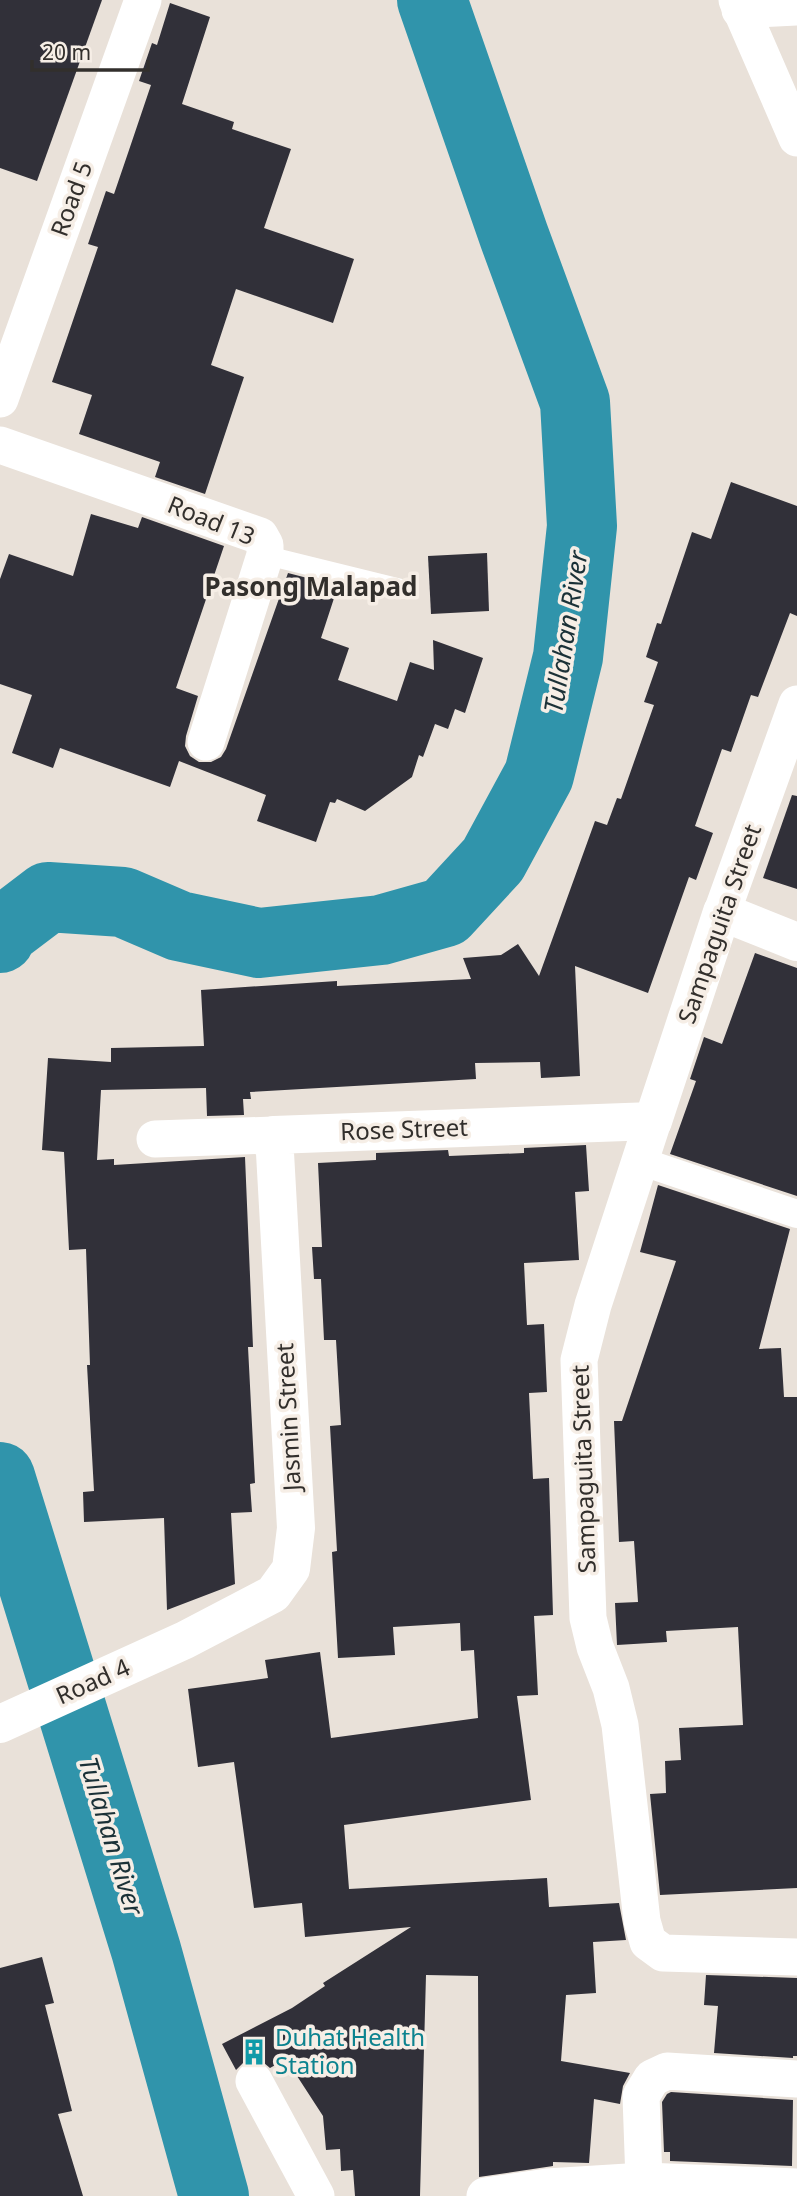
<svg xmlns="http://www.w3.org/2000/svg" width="797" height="2196" font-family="'Noto Sans',sans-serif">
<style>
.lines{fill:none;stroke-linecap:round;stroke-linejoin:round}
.river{stroke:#3094ab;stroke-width:70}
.building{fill:#313039}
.service{stroke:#fff;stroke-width:19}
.pedestrian{stroke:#fff;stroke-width:28}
.minor{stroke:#fff;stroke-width:37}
.tertiary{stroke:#fff;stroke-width:38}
.labels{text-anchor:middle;stroke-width:7;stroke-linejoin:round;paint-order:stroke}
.street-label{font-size:24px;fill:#322f2c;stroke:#f6eee6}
.culture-label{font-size:24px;fill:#0d838f;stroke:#f6eee6;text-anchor:start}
.neighbourhood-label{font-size:26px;font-weight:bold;fill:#322f2c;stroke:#f6eee6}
.water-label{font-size:26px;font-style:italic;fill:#1b3137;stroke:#f6eee6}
</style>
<rect width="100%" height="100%" fill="#e9e1d9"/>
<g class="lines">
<g class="river">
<polyline points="0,938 3,931 48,897 123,902 179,926 259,943 381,930 445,912 493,860 539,775 568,657 582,526 575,402 514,236 432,0"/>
<polyline points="0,1477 146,1950 214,2196"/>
</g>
</g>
<g class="building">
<polygon points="0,0 102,0 37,181 0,168"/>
<polygon points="170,3 210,17 182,104 234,122 232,129 291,149 264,228 354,259 333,323 236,289 211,365 244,377 205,494 155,477 160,462 79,434 92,395 52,382 98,247 88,244 106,191 114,194 128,153 151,85 139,81 152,43 157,45"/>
<polygon points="731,482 797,506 797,616 790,613 758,697 751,695 731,752 722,749 695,826 713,833 696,880 689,877 648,993 575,966 580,1076 541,1078 540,1062 475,1063 476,1079 250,1092 251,1099 243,1099 244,1115 207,1116 206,1088 101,1090 97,1160 114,1159 114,1165 245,1157 253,1347 248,1347 255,1483 250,1484 252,1512 231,1513 235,1584 167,1610 164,1518 84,1522 83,1492 94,1491 87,1365 90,1365 86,1249 69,1250 64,1152 42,1150 48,1058 111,1062 111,1048 204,1046 201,990 337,981 337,986 471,979 463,958 501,955 518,944 539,976 595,821 607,825 617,798 621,799 654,705 644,702 658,662 646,657 657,623 661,624 692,532 711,539"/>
<polygon points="91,514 138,528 142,517 224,546 176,688 198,696 186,736 185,746 190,756 199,762 211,762 221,757 226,749 288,573 338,586 321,638 349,648 338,680 397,701 410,662 434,670 433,640 483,658 465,713 455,709 448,729 435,724 423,757 419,755 412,777 365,811 337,799 335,803 330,802 316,842 257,821 266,795 179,761 170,787 60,748 53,768 12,753 32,695 0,684 0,579 9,554 73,576"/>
<polygon points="487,553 489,611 431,614 428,556"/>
<polygon points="792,795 797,796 797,889 763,878"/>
<polygon points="755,953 797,968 797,1196 670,1154 696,1081 690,1079 704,1037 722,1044"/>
<polygon points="586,1145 589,1191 575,1192 579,1260 524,1263 527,1325 544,1324 547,1392 529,1393 533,1479 549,1478 553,1615 534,1616 538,1695 517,1696 531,1800 344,1825 349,1889 547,1878 549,1907 619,1903 626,1940 593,1942 596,1993 566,1995 561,2061 630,2073 623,2086 620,2104 594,2099 589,2163 553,2162 553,2166 479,2177 478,1976 426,1975 420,2196 355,2196 353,2170 341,2171 340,2149 326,2150 323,2116 286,2059 270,2068 264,2063 254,2060 243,2063 236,2070 222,2044 292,2008 325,1986 323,1983 411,1927 305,1937 302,1903 254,1908 234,1762 198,1767 188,1689 268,1678 265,1660 320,1652 331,1738 478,1718 474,1650 461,1651 460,1623 393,1627 395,1655 338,1658 332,1552 337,1551 330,1426 341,1425 336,1340 324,1340 321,1279 314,1279 312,1247 322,1247 318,1163 376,1160 376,1153 448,1150 449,1156 524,1153 524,1148"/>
<polygon points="658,1185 790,1229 759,1349 781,1348 784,1397 797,1397 797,1888 660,1895 650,1794 666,1793 665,1761 681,1760 679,1728 743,1725 738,1627 666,1631 667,1642 617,1645 615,1603 638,1602 634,1541 619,1542 614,1421 622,1421 676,1261 640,1252"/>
<polygon points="42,1957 54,2003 45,2005 72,2111 58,2114 83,2196 0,2196 0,1968"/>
<polygon points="706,1975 797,1978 797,2056 793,2056 793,2058 714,2053 718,2006 704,2005"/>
<polygon points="671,2092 793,2100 792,2166 670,2161 670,2152 664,2152 662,2102 667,2094"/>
</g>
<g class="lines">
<polyline class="service" points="265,555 403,589"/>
<polyline class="pedestrian" points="640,1161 797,1214"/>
<g class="minor">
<polyline points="737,0 797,138"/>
<polyline points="740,10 797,7"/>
<polyline points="0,399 143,0"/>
<polyline points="0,445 260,536 265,545 265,555 206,742"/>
<polyline points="722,912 797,704"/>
<polyline points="653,1121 593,1305 579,1360 588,1618 595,1647 611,1688 620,1725 642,1921 648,1942 663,1953 797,1957"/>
<polyline points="155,1139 274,1135"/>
<polyline points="254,2081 316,2196"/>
<polyline points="644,2181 641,2096 652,2078 667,2071 797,2079"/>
<polyline points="485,2196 547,2187 644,2181 797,2187"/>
</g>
<polyline class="tertiary" points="0,1724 185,1640 273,1594 291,1569 296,1528 274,1135 653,1121 722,912 797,942"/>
</g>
<defs>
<g id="building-bare" transform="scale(2.1)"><path d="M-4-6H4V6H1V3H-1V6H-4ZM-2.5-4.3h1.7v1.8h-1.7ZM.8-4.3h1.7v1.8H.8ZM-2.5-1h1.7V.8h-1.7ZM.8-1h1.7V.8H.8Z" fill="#0f9aa8" stroke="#f6eee6" stroke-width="2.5" paint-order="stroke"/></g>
</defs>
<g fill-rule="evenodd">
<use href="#building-bare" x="254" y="2052"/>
</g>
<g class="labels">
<g class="street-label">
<text transform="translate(72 199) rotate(-70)" y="8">Road 5</text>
<text transform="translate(211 521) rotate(22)" y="8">Road 13</text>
<text transform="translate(720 924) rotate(-71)" y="8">Sampaguita Street</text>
<text transform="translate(404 1130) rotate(-2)" y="8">Rose Street</text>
<text transform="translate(289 1417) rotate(-93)" y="8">Jasmin Street</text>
<text transform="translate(584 1469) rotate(-92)" y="8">Sampaguita Street</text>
<text transform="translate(93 1682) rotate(-24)" y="8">Road 4</text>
</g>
<g class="culture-label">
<text x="275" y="2046">Duhat Health<tspan x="275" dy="28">Station</tspan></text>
</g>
<g class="neighbourhood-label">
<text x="311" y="596">Pasong Malapad</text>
</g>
<g class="water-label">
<text transform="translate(566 632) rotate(-81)" y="9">Tullahan River</text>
<text transform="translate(111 1836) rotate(73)" y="9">Tullahan River</text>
</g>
</g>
<path d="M32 60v10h116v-10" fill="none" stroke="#322f2c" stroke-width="3.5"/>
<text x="42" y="60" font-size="21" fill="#322f2c" stroke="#f6eee6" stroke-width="5" paint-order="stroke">20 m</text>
</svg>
